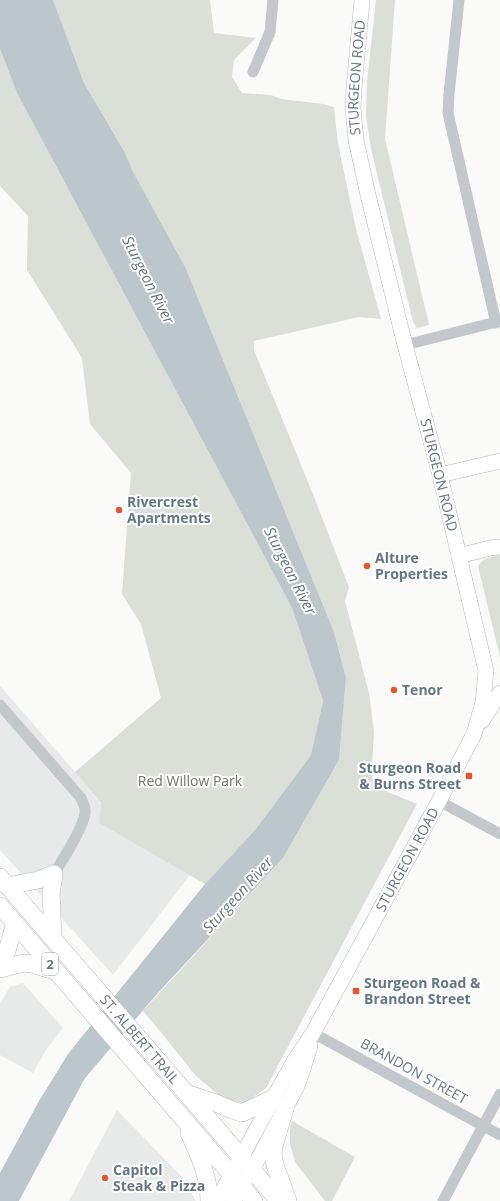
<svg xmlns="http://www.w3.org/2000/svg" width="500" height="1201" font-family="'Open Sans',sans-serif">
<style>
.built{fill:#e8e9e9}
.green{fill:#dadfd7}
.water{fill:#bbc7cb}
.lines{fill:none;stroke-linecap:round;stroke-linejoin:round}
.secondary-casing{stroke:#b3babf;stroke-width:16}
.primary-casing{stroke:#b5babe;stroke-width:18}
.street{stroke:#c3c8cc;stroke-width:11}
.secondary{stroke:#fff;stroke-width:15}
.primary{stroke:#fff;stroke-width:17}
.poi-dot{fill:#e4572e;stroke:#fff;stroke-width:1.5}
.labels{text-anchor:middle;stroke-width:4;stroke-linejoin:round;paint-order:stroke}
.shield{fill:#fff;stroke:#939fa8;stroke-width:1}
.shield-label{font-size:13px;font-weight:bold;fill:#657683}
.street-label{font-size:14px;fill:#657683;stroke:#fff}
.poi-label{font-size:14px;font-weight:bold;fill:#657683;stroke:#fff;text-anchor:start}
.park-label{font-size:14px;fill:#687a64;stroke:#fff}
.water-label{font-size:15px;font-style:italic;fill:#60757c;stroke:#fff}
</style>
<rect width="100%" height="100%" fill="#fafaf8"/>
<g class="built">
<polygon points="0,686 75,772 101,804 99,823 190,875 113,975 0,850"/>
<polygon points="23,983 63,1028 47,1048 33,1073 0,1055 0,1003 10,987"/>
<polygon points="117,1110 182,1177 196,1201 69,1201"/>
</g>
<g class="green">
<polygon points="53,0 210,0 214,33 256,38 234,60 232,77 242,93 271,95 281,99 323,104 334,107 338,144 356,229 381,319 359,317 254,341 254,350 312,492 349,587 345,601 369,693 374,732 372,767 373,786 417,804 266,1088 242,1105 227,1102 196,1076 160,1031 143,1011 283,858 339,760 346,678 334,632 195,291 157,217 132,172 124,151 84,83"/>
<polygon points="376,0 395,0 385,139 429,325 417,328 413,322 371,149 366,116 367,82"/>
<polygon points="0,49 17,93 292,608 323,701 311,755 255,830 205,884 99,823 101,803 75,772 161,698 141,624 122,594 131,473 90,424 82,358 27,270 28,216 0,186"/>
<path d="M500,555V657L478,566C483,558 492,556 500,555Z"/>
<polygon points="292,1121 355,1157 332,1201 325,1201 295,1162 290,1144 290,1126"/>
</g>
<polygon class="water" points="0,0 53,0 84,83 124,151 133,172 186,269 334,632 346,678 339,760 283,858 157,994 85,1078 19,1201 0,1201 0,1173 39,1101 68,1054 205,884 255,830 311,755 323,701 292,608 17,93 0,49"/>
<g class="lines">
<g class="secondary-casing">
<g id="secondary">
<polyline points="440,475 500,461"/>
<polyline points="459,556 490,548 500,547"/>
<polyline points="482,721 500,693"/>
<path id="s1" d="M217,1201L293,1063L313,1033L439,801L474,734L483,702L486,671L440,475L405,345L368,195L356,140L353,108L354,88L362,0"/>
<polyline points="233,1201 261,1154 296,1088 302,1072 310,1046"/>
</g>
</g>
<g class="primary-casing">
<g id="primary">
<path id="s2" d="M0,877L279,1201"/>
<polyline points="7,886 38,880 54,874 51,894 53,938"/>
<polyline points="0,906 254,1201"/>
<polyline points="0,966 6,954 15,923"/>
<polyline points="0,969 24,963 32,964 57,972"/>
<polyline points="186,1093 216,1103 232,1110 242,1113 263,1103 273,1098"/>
<polyline points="285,1109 274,1146 273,1154 275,1165 288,1201"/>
<path d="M189,1133C199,1155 209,1176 209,1201"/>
</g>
</g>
<g class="street">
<polyline points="459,0 449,94 448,113 496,323"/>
<polyline points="253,72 270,32 273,0"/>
<polyline points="405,345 500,321"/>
<path d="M0,705L81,798C83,803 86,808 85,813C84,827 62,861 54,874"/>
<polyline points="439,801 500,834"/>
<polyline points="313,1033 500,1135"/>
<polyline points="443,1201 500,1094"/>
</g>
<use href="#secondary" class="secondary"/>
<use href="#primary" class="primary"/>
</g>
<g class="poi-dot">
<circle cx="119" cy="510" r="4"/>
<circle cx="367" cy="566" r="4"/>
<circle cx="394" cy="690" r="4"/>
<rect x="465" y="772" width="8" height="8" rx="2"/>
<rect x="352" y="987" width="8" height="8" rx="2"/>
<circle cx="105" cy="1178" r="4"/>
</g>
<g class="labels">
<rect class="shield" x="42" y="953" width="16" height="22" rx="3"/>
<g class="shield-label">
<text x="50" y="969">2</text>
</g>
<g class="street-label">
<text dy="5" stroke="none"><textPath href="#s1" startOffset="1207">STURGEON ROAD</textPath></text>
<text transform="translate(439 475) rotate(76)" y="5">STURGEON ROAD</text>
<text dy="5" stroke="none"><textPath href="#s1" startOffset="391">STURGEON ROAD</textPath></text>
<text dy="5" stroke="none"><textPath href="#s2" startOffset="214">ST. ALBERT TRAIL</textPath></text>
<text transform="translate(414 1071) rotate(29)" y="5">BRANDON STREET</text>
</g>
<g class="poi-label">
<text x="127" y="507">Rivercrest<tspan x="127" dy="16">Apartments</tspan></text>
<text x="375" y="563">Alture<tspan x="375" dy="16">Properties</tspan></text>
<text x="402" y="695">Tenor</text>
<text x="461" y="773" text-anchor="end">Sturgeon Road<tspan x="461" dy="16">&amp; Burns Street</tspan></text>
<text x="364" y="988">Sturgeon Road &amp;<tspan x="364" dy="16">Brandon Street</tspan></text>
<text x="113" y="1175">Capitol<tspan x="113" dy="16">Steak &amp; Pizza</tspan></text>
</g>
<g class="park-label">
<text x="190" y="786">Red Willow Park</text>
</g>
<g class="water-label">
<text transform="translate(148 280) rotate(63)" y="5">Sturgeon River</text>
<text transform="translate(290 571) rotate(63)" y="5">Sturgeon River</text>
<text transform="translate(238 895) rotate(-48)" y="5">Sturgeon River</text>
</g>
</g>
</svg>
